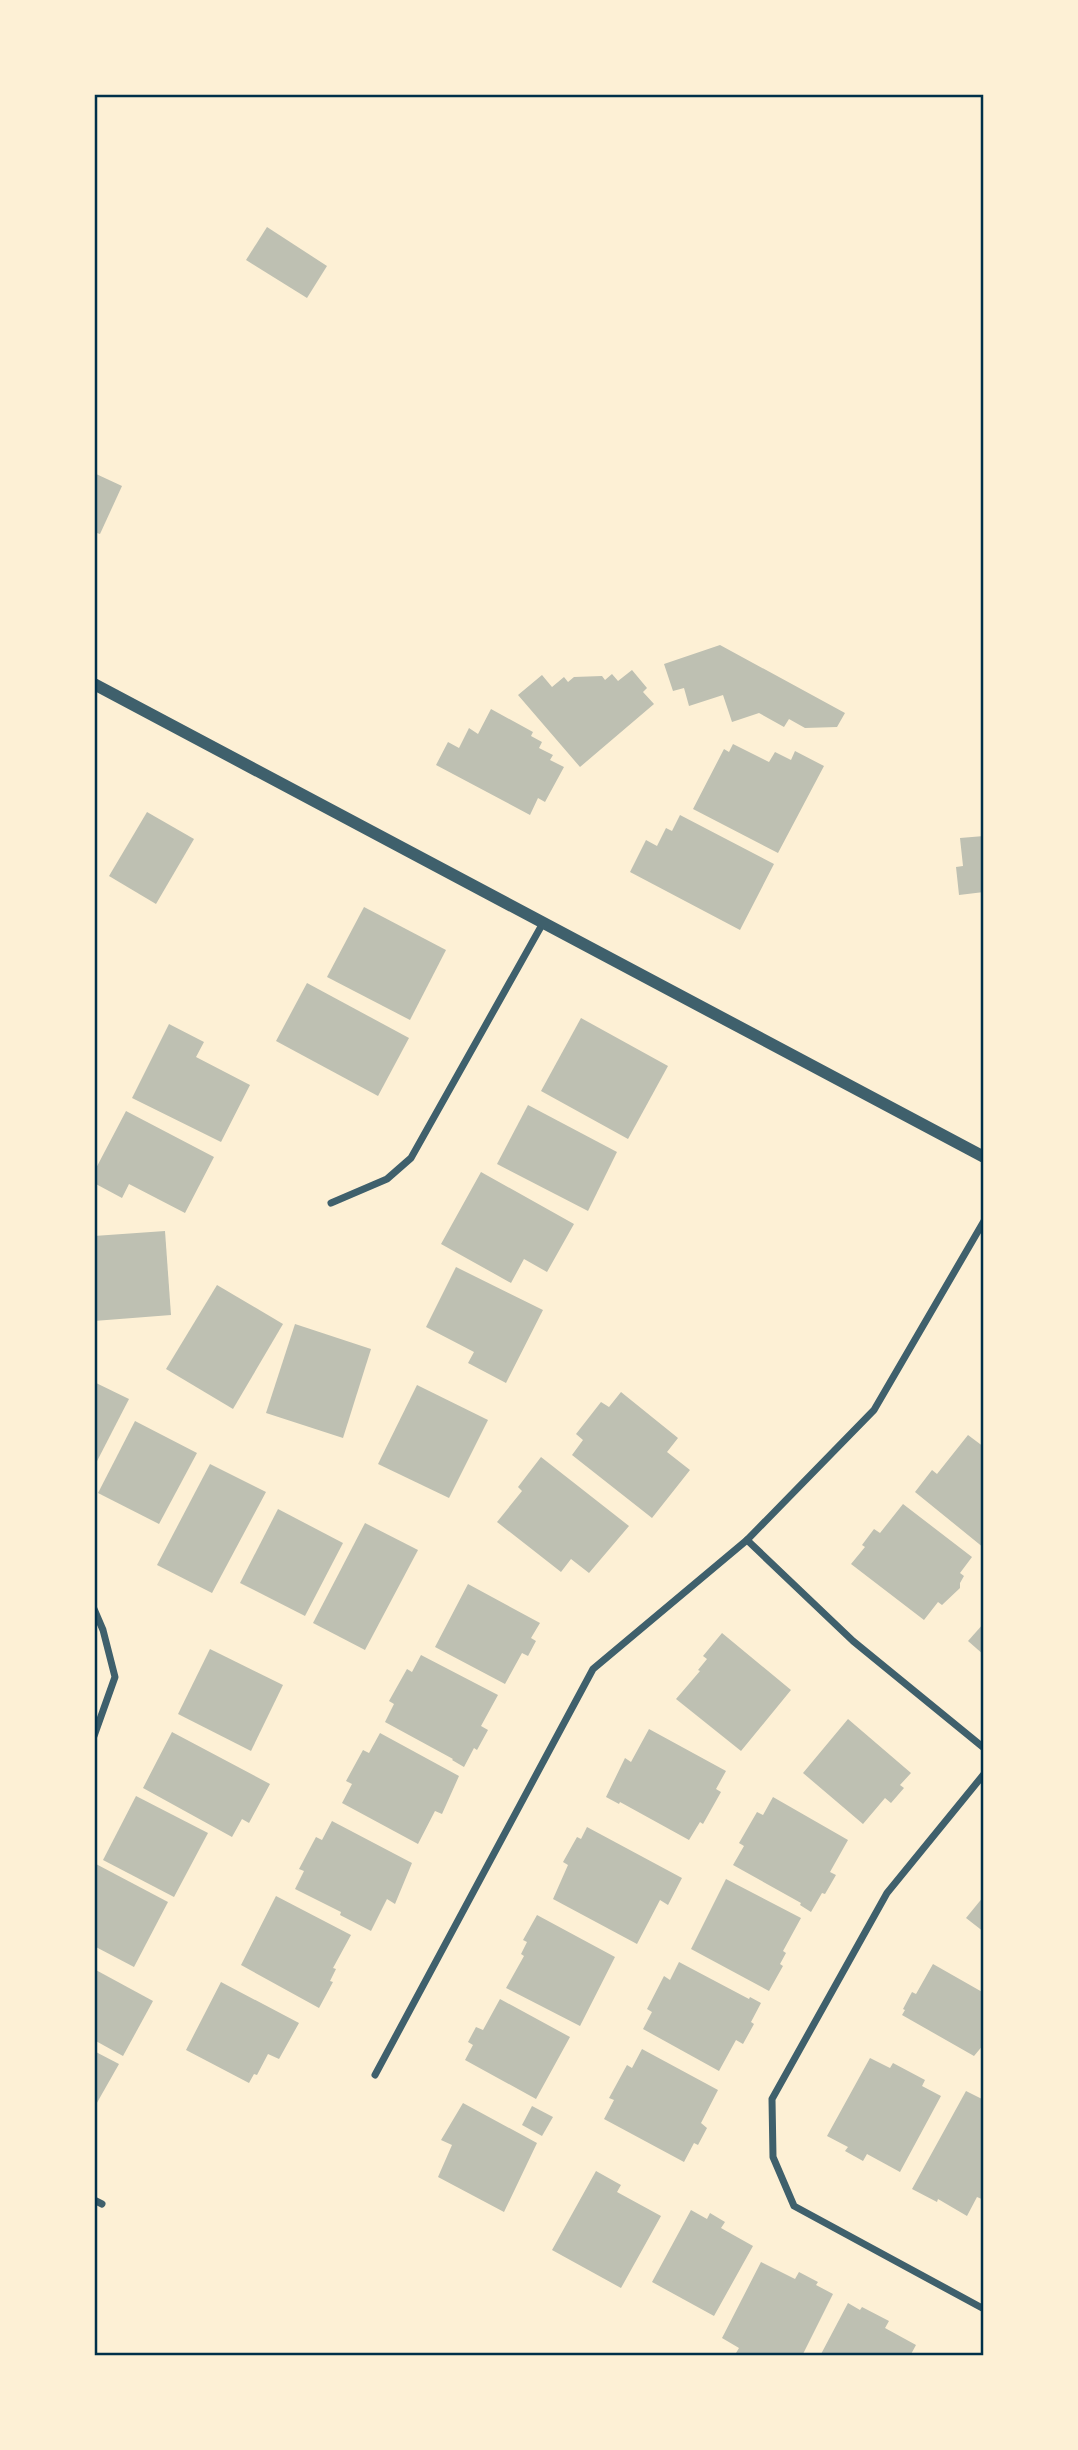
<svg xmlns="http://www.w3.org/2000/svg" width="1078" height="2450" font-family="'Crimson Pro',serif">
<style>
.building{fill:#bec0b2}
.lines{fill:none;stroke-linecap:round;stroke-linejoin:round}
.minor{stroke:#3f606c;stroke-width:7}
.tertiary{stroke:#3f606c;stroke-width:12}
.neatline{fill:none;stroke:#003049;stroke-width:2.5}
</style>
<rect width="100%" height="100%" fill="#fdf0d5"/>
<g class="building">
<polygon points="267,227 327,266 307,298 246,260"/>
<polygon points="94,473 122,486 100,534 94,532"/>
<polygon points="720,645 845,713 837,727 805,728 789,719 784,727 759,713 732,722 723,695 689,706 684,688 673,691 664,664"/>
<polygon points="632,670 647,688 643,692 654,704 580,767 518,695 542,675 552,687 564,677 568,682 574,677 602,676 605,680 612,674 618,681"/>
<polygon points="491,709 533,732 531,736 542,742 539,748 553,755 550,760 564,767 545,802 538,798 530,815 436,765 448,742 459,748 469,728 478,734"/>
<polygon points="733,744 769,762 775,752 791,760 795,751 824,766 778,853 693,809 724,749 729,752"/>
<polygon points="147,812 194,839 156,904 109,876"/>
<polygon points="680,815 774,864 740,930 630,872 646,840 657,846 666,828 672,831"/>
<polygon points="984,836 984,892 959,895 956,867 963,866 960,838"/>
<polygon points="364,907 446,950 410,1020 327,977"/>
<polygon points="307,983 409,1038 378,1096 276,1041"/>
<polygon points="581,1018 668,1066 628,1139 541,1091"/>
<polygon points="169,1024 204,1042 196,1057 250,1085 221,1142 132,1098"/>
<polygon points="528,1105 617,1152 588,1211 497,1164"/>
<polygon points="126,1111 214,1157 185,1213 129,1184 122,1198 94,1183 94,1172"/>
<polygon points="481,1172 574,1224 547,1272 524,1259 511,1283 441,1244"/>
<polygon points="165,1231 171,1315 94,1321 94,1236"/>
<polygon points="456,1267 543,1310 506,1383 468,1363 474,1352 426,1327"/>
<polygon points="217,1285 283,1324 233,1409 166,1369"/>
<polygon points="295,1324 371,1349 343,1438 266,1413"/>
<polygon points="94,1382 129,1399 94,1467"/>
<polygon points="417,1385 488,1420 449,1498 378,1464"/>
<polygon points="621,1392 678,1438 667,1452 690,1470 652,1518 572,1455 583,1440 576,1434 601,1402 609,1407"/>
<polygon points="135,1421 197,1453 159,1524 98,1493"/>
<polygon points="968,1435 984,1447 984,1548 915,1492 932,1470 937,1474"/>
<polygon points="541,1457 629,1526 589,1573 571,1559 561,1572 497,1522 522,1491 518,1487"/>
<polygon points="210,1464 266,1492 212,1593 157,1565"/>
<polygon points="903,1504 972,1557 960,1573 964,1576 960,1583 960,1588 942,1605 938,1602 924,1620 851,1564 865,1547 862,1545 874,1529 880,1533"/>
<polygon points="278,1509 343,1543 305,1616 240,1583"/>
<polygon points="365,1523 418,1550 365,1650 313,1623"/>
<polygon points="468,1584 540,1623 531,1638 536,1641 528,1656 522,1653 505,1684 435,1647"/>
<polygon points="984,1623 984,1655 968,1641"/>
<polygon points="722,1633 791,1690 741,1751 676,1699 700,1671 698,1670 707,1659 703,1656"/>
<polygon points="210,1649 283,1685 251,1751 178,1714"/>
<polygon points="421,1655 498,1695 481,1726 488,1730 477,1750 474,1748 464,1767 452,1760 453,1759 385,1722 394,1704 389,1701 407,1669 412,1672"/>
<polygon points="848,1719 911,1773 900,1785 904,1788 891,1803 885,1798 863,1824 803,1773"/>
<polygon points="649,1729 726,1771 716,1789 721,1792 703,1824 700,1822 689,1840 620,1802 619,1804 606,1797 625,1758 631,1762"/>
<polygon points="172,1732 270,1784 249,1823 242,1819 232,1837 143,1788"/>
<polygon points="380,1733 459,1776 442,1814 435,1811 418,1844 342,1803 352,1784 346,1781 363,1750 369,1753"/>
<polygon points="136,1796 208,1833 174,1897 103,1860"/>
<polygon points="773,1797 848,1840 830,1872 836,1875 825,1894 822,1893 811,1912 800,1905 801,1903 733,1865 744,1846 739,1843 757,1812 763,1815"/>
<polygon points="332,1821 412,1863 395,1904 387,1899 371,1931 340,1915 341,1912 295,1889 304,1871 299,1869 316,1837 322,1840"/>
<polygon points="587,1827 682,1878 668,1905 660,1900 637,1944 553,1899 568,1865 563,1862 577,1837 581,1839"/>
<polygon points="96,1864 168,1902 134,1967 94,1946"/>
<polygon points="726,1879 801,1918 783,1951 786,1953 780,1964 783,1966 769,1991 691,1949"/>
<polygon points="276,1896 351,1935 333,1968 336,1969 330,1981 333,1982 319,2008 241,1965"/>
<polygon points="984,1896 984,1932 966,1918"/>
<polygon points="537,1915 615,1957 580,2026 506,1988 524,1956 521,1954 527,1942 523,1940"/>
<polygon points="679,1962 749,1999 750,1997 761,2003 751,2022 754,2024 743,2044 736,2040 719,2071 643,2029 652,2012 647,2009 664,1976 670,1980"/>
<polygon points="933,1964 984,1993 984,2044 974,2056 902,2015 905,2010 903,2009 912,1992 916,1994"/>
<polygon points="94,1969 153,2001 123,2056 94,2040"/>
<polygon points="221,1982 299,2023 279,2059 268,2054 257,2075 254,2074 249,2083 186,2050"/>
<polygon points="500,1999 570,2037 536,2099 465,2060 473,2045 468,2042 476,2027 483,2030"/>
<polygon points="642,2049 718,2090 701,2123 707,2128 698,2145 694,2143 684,2162 604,2119 614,2100 609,2098 627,2065 632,2068"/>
<polygon points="94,2051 119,2064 94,2108"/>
<polygon points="870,2058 890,2068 893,2063 925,2080 922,2086 941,2096 900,2172 867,2154 863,2161 845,2151 848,2147 827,2136"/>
<polygon points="966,2091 984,2100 984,2200 977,2197 967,2216 938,2199 937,2202 912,2189"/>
<polygon points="463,2103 537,2143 504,2212 438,2177 452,2145 441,2140"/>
<polygon points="532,2106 553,2117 542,2136 522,2125"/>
<polygon points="596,2171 621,2185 617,2192 661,2216 621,2288 552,2250"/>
<polygon points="691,2210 707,2219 710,2213 725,2222 721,2228 753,2246 714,2316 652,2282"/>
<polygon points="761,2262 795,2279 799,2272 818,2282 816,2285 833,2294 802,2356 742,2356 736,2353 739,2348 722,2338"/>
<polygon points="848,2303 860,2310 862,2307 889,2321 885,2328 916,2345 910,2356 820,2356"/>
</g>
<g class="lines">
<g class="minor">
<polyline points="331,1203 387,1179 411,1158 543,923"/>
<polyline points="747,1540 853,1641 984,1748"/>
<polyline points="94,1609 103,1630 115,1677 94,1736"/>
<polyline points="984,1774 887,1893 772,2099 773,2157 794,2206 984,2309"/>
<polyline points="375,2075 593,1669 747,1540 874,1410 984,1221"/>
<polyline points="94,2200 102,2204"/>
</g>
<polyline class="tertiary" points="94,684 984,1157"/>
</g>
<rect width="1078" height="2450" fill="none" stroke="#fdf0d5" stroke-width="192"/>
<rect x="96" y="96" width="886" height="2258" class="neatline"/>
</svg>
